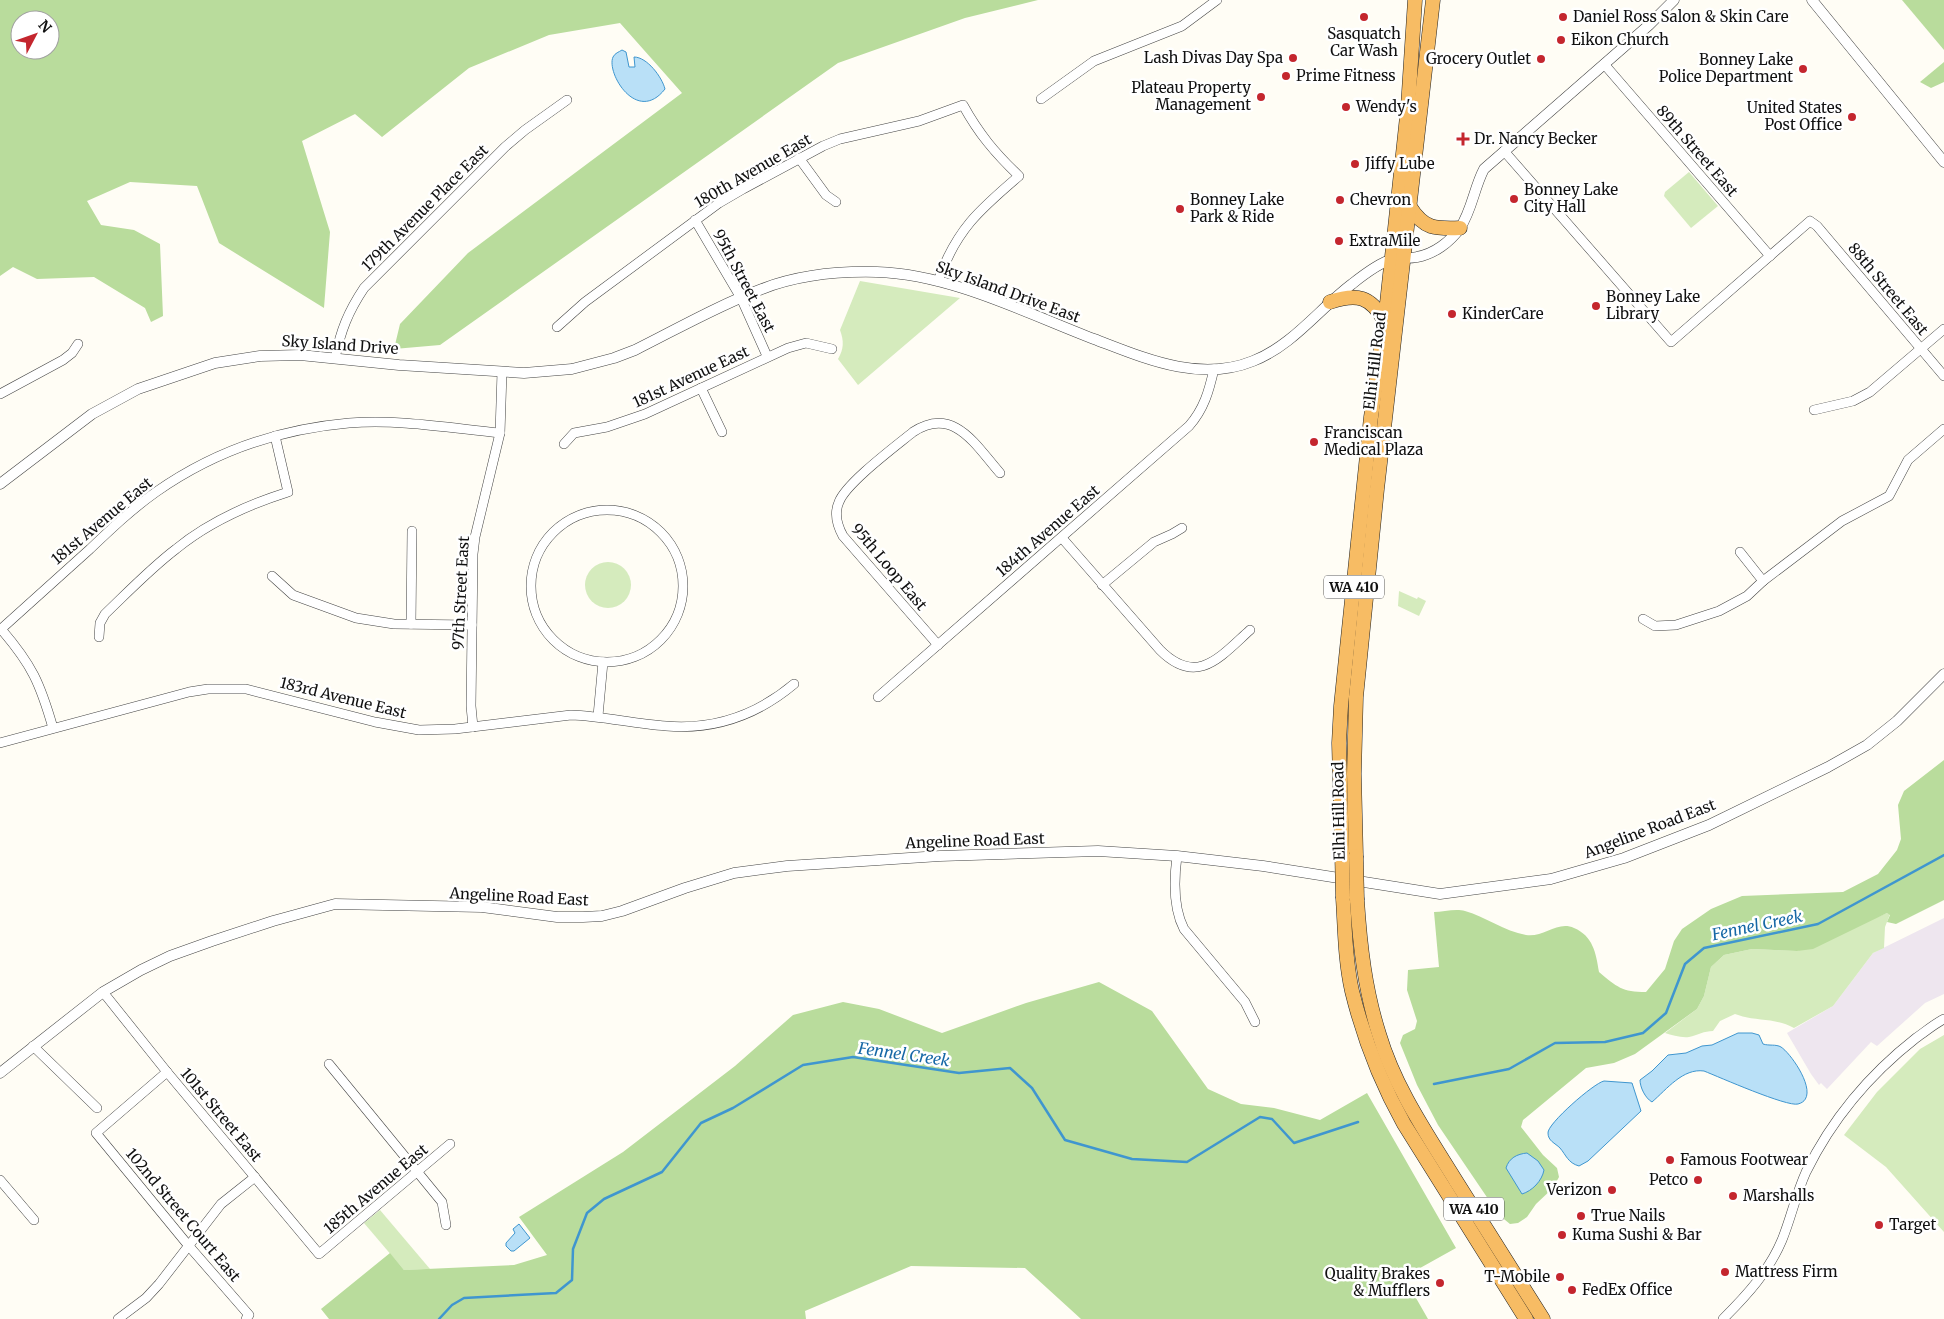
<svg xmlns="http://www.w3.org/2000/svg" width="1944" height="1319" font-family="Merriweather,serif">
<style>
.industrial{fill:#eee6ef}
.green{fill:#d5ebbd}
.forest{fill:#b9dc9c;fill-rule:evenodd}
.water{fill:#b9e0f7;stroke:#3f96cf}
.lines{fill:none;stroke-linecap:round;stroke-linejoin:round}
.stream{stroke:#3f96cf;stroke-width:2.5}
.minor-casing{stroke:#444;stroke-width:10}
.tertiary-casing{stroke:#444;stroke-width:11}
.trunk-casing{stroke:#222;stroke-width:15}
.minor{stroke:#fff;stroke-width:9}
.tertiary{stroke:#fff;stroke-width:10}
.trunk{stroke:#f7bc64;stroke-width:14}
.trunk-bridge-casing{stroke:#222;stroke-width:15;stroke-linecap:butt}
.trunk-bridge{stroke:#f7bc64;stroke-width:14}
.poi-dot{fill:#c4262e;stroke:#fff;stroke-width:2}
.labels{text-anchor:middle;stroke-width:5;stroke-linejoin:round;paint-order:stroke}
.shield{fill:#fff;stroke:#585858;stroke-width:1}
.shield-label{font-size:14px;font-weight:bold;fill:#111}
.poi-label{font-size:15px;fill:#111;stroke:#fff;text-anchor:start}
.street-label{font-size:15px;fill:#111;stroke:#fff}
.water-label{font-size:16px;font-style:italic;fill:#1768a6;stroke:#fff}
</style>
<rect width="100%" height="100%" fill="#fffdf5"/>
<polygon class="industrial" points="1944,918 1944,994 1925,1003 1877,1046 1871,1042 1827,1089 1821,1083 1819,1085 1811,1074 1787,1033 1833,1006 1873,953"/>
<g class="green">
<polygon points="1689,172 1718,206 1691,228 1664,196 1665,192"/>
<path d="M860,281L960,298L858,385L838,359C844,349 844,341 840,330Z"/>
<circle cx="608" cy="585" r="23"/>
<polygon points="1399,591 1417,599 1418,597 1426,601 1419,616 1398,606"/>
<path d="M1887,913L1890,914L1885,927L1884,948L1873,953L1833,1006L1794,1028C1774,1017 1756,1022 1735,1014L1720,1021L1713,1031C1704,1031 1698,1035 1689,1037C1681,1038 1672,1035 1665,1033L1697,1009L1704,996L1711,967L1724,955L1752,949L1797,951Z"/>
<polygon points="1944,1035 1944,1232 1886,1167 1844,1135 1877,1092 1920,1049"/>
<polygon points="380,1210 430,1269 404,1270 364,1223"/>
</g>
<g class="forest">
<path d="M0,0H1038L965,18L838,63L440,345L394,349L400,324L468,253L682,93L620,23L549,35L469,68L382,137L355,114L302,141L330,232L324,308L219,243L197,186L130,182L87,201L101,225L134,230L160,244L163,316L151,322L145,308L94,277L37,279L13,267L0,276ZM20,20H50V50H20Z"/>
<polygon points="1902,0 1944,0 1944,50"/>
<polygon points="1944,62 1944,82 1931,88 1920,82"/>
<path d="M1944,760V900L1896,924L1887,922L1890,915L1887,913L1813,949L1797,951L1752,949L1724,955L1711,967L1704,996L1697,1009L1635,1054L1614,1063L1586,1068L1523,1120L1521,1127L1543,1155L1557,1168L1559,1177L1553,1188L1536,1204L1527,1217L1518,1223L1510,1224L1499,1215L1438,1125L1417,1085L1400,1043L1403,1035L1415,1029L1417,1021L1407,990L1408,970L1439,967L1434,912C1443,912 1456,908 1465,911C1486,917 1504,931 1526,935C1543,938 1558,920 1574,928C1593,936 1596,953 1599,972C1617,987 1622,992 1646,992L1665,969L1674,941L1682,929L1711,909L1742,896L1843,892L1878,874L1897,850L1901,839L1898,805L1904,791Z"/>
<polygon points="1099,982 1152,1011 1208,1089 1241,1104 1274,1108 1320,1120 1367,1093 1456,1248 1404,1277 1428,1319 1081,1319 1025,1268 911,1266 805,1311 806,1319 329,1319 321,1309 390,1253 404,1270 514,1265 547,1255 519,1217 623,1152 735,1066 793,1015 843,1002 879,1009 942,1033 1026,1003"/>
</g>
<g class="water">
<path d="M622,50L626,52L629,67H635L634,57C647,57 662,77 665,89C637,125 606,73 613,57C615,53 619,52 622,50Z"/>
<path d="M1738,1033H1752L1759,1035L1763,1044C1769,1046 1776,1044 1781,1047C1792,1054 1822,1098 1798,1104C1787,1107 1719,1077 1704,1071C1683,1068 1667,1089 1652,1102C1645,1098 1640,1087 1640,1080L1652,1071L1668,1055L1686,1053L1702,1046L1712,1045Z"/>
<path d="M1604,1081L1632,1083L1641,1111L1588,1161L1579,1166C1568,1163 1566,1155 1560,1148C1555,1143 1548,1141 1548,1133C1547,1124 1594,1083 1604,1081Z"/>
<path d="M1527,1153L1538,1161L1544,1170C1542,1181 1532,1191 1522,1194L1506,1168C1509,1158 1517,1154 1527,1153Z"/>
<polygon points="519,1224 530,1238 514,1251 511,1251 506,1246 506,1243 515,1233 513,1229"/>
</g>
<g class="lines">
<g class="stream">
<polyline points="1434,1084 1509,1069 1555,1043 1605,1042 1643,1033 1666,1013 1685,964 1704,948 1818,924 1944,855"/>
<polyline points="439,1319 452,1305 464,1298 556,1293 572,1280 573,1249 587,1213 604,1199 662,1172 701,1123 733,1108 803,1065 853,1057 959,1073 1010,1068 1032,1088 1065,1140 1132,1159 1187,1162 1260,1117 1272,1119 1294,1143 1358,1122"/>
</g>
<g class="minor-casing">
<g id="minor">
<polyline points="1604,64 1770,256"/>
<polyline points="1041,99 1094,61 1182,26 1217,0"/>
<polyline points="1504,151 1671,342 1810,221 1817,226 1944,376"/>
<polyline points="799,158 826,195 836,202"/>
<polyline points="695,220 741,298 767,356"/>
<path d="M557,327L585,302L719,203L743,189L823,146L840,139L919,121L963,105C979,134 995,153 1019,176C979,210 956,230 938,281"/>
<path d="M335,358C341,330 348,312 364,288L505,147L525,130L567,100"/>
<polyline points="701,388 722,432"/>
<polyline points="0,394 63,360 72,353 78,344"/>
<polyline points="1814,410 1853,401 1870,392 1944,329"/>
<polyline points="564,444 574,433 607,427 645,414 788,348 806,343 832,349"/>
<circle cx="607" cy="586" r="76"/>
<path d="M1062,538L1160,650C1197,687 1220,657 1250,630"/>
<polyline points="1740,552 1763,581"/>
<polyline points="272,576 293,595 356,618 394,624 472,625"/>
<polyline points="1102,585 1154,542 1172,534 1182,528"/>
<polyline points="1643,619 1655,626 1676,625 1719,611 1747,596 1763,581 1842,521 1889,496 1908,460 1944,429"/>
<polyline points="411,624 412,531"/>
<path d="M1,629C32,665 40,683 53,728"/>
<path d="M0,630C30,603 60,576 90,549C111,529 132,509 156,492C213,452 280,429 349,423C399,419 450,428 500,433"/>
<path d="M99,637L100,623L105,614C128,592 151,568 176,549C209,522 247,505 288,492L275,436"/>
<path d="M938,645L843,536C837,525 834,513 839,502C846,483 896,446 913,432C954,405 976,446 1000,473"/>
<path d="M878,697L1189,426C1204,409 1209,391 1214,369"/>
<polyline points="598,716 603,662"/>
<polyline points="473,727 471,706 473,554 475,537 500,433 502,372"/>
<path d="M0,743L189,692L208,689H246L375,722L419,730L455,729L571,715C603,716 634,724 666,726C714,730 757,715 794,684"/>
<path d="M1177,856C1174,879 1173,908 1184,929L1245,1002L1255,1022"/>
<polyline points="103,992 167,1072 319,1254 450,1144"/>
<polyline points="33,1046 97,1108"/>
<polyline points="329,1064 442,1202 446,1225"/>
<polyline points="167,1072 96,1133 188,1245 249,1315 246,1319"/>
<polyline points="0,1180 34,1220"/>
<polyline points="118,1319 146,1298 159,1284 221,1204 255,1177"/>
<path d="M1723,1319C1747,1295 1769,1271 1782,1240C1791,1218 1796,1194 1806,1172C1832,1119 1870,1074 1916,1038C1925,1032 1934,1024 1944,1019"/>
</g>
</g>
<g class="tertiary-casing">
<g id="tertiary">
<polyline points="1812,0 1944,162"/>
<path d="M0,484L92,414L138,389L215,363L260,356L300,355L399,365L524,373L572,369L614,358L635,350C677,329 719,305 762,289C798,275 838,271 877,272C950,274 1026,313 1094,339C1144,358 1199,383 1253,361C1292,346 1319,309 1352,284C1362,276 1381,262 1393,259C1401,257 1409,259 1417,257C1434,254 1450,242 1460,228C1472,210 1474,188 1484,169L1649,25L1674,0"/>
<polyline points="0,1073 103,992 141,970 170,956 212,941 273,921 335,904 482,907 557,917 583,917 602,916 622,911 685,888 734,873 787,866 940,856 1098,851 1177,856 1263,866 1440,894 1551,879 1624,858 1709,825 1828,767 1867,745 1897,721 1944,674"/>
</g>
</g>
<g class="trunk-casing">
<g id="trunk">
<path d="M1410,207C1424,229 1435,229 1460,228"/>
<path d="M1330,302C1357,293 1371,296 1385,322"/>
<polyline points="1342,853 1339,743 1341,706 1371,417 1385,322 1408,107 1415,0"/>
<polyline points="1356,856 1354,774 1356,697 1377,489 1433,0"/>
<path d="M1343,898C1345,929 1345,960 1352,991C1363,1036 1381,1083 1404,1124L1526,1319"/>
<path d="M1357,900C1360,946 1365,990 1379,1034C1395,1088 1427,1134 1456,1181C1485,1227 1514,1273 1543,1319"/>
</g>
</g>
<use href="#minor" class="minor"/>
<use href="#tertiary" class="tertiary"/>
<use href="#trunk" class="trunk"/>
<g class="trunk-bridge-casing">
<g id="trunk-bridge">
<polyline points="1342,853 1343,898"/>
<polyline points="1356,856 1357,900"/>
</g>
</g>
<use href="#trunk-bridge" class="trunk-bridge"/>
</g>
<g class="poi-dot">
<circle cx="1364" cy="17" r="5"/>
<circle cx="1563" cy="17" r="5"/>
<circle cx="1561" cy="40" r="5"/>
<circle cx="1293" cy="58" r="5"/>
<circle cx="1541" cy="59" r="5"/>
<circle cx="1803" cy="69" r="5"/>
<circle cx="1286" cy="76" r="5"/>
<circle cx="1261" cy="97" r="5"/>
<circle cx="1346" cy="107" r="5"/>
<circle cx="1852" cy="117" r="5"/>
<path d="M1460.5 131.5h5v5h5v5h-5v5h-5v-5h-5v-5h5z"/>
<circle cx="1355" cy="164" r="5"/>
<circle cx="1514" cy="199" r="5"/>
<circle cx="1340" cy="200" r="5"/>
<circle cx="1180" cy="209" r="5"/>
<circle cx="1339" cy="241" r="5"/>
<circle cx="1596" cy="306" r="5"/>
<circle cx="1452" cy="314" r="5"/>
<circle cx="1314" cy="442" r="5"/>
<circle cx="1670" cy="1160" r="5"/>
<circle cx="1698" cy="1180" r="5"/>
<circle cx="1612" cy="1190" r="5"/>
<circle cx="1733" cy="1196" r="5"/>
<circle cx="1581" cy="1216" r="5"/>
<circle cx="1879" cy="1225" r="5"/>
<circle cx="1562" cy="1235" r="5"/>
<circle cx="1725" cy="1272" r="5"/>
<circle cx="1560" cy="1277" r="5"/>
<circle cx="1440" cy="1283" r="5"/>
<circle cx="1572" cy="1290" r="5"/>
</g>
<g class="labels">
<g class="shield">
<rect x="1324" y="575.5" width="60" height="23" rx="4"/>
<rect x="1444" y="1197.5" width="60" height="23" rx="4"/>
</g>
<g class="shield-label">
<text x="1354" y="592">WA 410</text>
<text x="1474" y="1214">WA 410</text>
</g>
<g class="poi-label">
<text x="1573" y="22">Daniel Ross Salon &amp; Skin Care</text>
<text x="1364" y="39" text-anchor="middle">Sasquatch<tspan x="1364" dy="17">Car Wash</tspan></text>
<text x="1571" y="45">Eikon Church</text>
<text x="1283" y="63" text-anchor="end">Lash Divas Day Spa</text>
<text x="1531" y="64" text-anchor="end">Grocery Outlet</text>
<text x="1793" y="65" text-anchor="end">Bonney Lake<tspan x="1793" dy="17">Police Department</tspan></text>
<text x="1296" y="81">Prime Fitness</text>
<text x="1251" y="93" text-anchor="end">Plateau Property<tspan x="1251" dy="17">Management</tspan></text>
<text x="1356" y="112">Wendy's</text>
<text x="1842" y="113" text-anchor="end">United States<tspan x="1842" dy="17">Post Office</tspan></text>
<text x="1474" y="144">Dr. Nancy Becker</text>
<text x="1365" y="169">Jiffy Lube</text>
<text x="1524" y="195">Bonney Lake<tspan x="1524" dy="17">City Hall</tspan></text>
<text x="1190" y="205">Bonney Lake<tspan x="1190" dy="17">Park &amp; Ride</tspan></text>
<text x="1350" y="205">Chevron</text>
<text x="1349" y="246">ExtraMile</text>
<text x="1606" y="302">Bonney Lake<tspan x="1606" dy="17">Library</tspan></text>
<text x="1462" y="319">KinderCare</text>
<text x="1324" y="438">Franciscan<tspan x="1324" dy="17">Medical Plaza</tspan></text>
<text x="1680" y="1165">Famous Footwear</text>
<text x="1688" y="1185" text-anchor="end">Petco</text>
<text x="1602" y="1195" text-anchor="end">Verizon</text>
<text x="1743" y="1201">Marshalls</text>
<text x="1591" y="1221">True Nails</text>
<text x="1889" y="1230">Target</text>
<text x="1572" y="1240">Kuma Sushi &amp; Bar</text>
<text x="1735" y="1277">Mattress Firm</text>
<text x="1430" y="1279" text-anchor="end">Quality Brakes<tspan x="1430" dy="17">&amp; Mufflers</tspan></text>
<text x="1550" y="1282" text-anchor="end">T-Mobile</text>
<text x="1582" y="1295">FedEx Office</text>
</g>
<g class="street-label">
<text transform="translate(1697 151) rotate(49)" y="5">89th Street East</text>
<text transform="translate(753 171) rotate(-30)" y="5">180th Avenue East</text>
<text transform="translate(425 208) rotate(-45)" y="5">179th Avenue Place East</text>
<text transform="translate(744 281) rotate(62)" y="5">95th Street East</text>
<text transform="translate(1888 289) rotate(50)" y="5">88th Street East</text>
<text transform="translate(1008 292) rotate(20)" y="5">Sky Island Drive East</text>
<text transform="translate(340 345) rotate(4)" y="5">Sky Island Drive</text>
<text transform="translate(1375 361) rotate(-83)" y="5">Elhi Hill Road</text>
<text transform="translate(691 377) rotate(-25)" y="5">181st Avenue East</text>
<text transform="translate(102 521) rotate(-40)" y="5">181st Avenue East</text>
<text transform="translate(1048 531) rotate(-41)" y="5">184th Avenue East</text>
<text transform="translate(889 567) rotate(50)" y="5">95th Loop East</text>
<text transform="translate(461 593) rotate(-87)" y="5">97th Street East</text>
<text transform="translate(343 698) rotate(14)" y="5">183rd Avenue East</text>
<text transform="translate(1339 811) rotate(-91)" y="5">Elhi Hill Road</text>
<text transform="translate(1650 829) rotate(-21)" y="5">Angeline Road East</text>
<text transform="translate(975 841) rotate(-2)" y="5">Angeline Road East</text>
<text transform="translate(519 897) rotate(3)" y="5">Angeline Road East</text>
<text transform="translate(221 1115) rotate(50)" y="5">101st Street East</text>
<text transform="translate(376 1189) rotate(-40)" y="5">185th Avenue East</text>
<text transform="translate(183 1215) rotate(50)" y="5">102nd Street Court East</text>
</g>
<g class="water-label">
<text transform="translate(1757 925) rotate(-12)" y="6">Fennel Creek</text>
<text transform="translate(904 1054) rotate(8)" y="6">Fennel Creek</text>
</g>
</g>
<g transform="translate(35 35) rotate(49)"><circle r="24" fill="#ffffff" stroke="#a0a0a0"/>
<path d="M0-4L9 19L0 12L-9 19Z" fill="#c4262e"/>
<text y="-8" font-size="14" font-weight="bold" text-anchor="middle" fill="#111111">N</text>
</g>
</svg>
